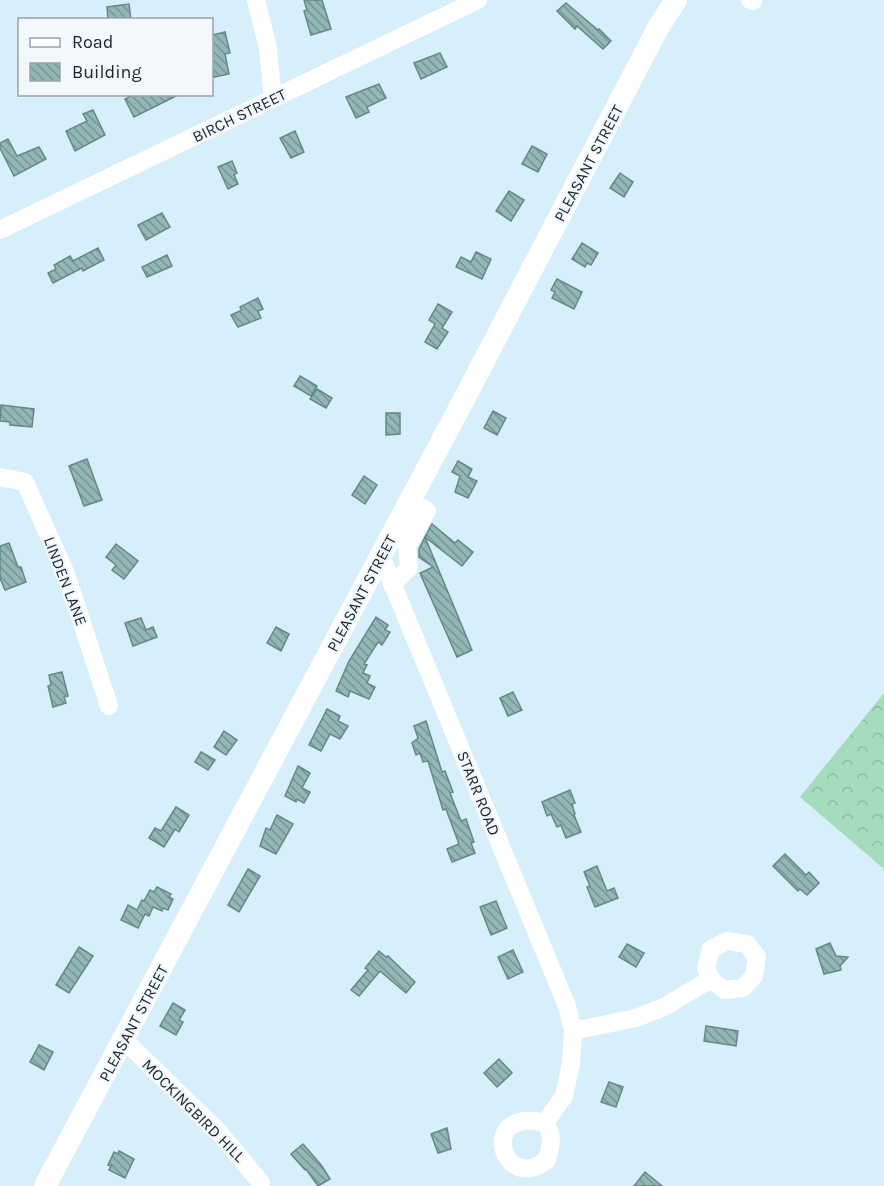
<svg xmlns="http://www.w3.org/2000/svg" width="884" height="1186" font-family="Karla,sans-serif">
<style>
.forest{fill:url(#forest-crowns)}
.building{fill:url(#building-back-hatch);stroke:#658887;stroke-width:1.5}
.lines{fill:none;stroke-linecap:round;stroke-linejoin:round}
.minor{stroke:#fff;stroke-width:18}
.major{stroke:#fff;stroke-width:22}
.labels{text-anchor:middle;stroke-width:5;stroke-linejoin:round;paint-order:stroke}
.street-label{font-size:16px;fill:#172328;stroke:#f2f8fc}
</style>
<defs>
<pattern id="forest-crowns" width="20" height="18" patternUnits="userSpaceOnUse" patternTransform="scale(1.5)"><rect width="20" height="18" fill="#a4dcbd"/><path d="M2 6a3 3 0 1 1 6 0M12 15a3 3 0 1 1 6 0" fill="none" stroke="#8cbca2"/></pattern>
<pattern id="building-back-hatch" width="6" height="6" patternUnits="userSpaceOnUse" patternTransform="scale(1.5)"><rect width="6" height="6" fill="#93b7b7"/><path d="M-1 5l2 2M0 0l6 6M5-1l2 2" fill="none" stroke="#779495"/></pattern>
</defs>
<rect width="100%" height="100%" fill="#d6effb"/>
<polygon class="forest" points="884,693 884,869 800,797"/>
<g class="building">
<polygon points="304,0 322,0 331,29 311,35 304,11 307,10"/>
<polygon points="566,3 598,30 599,29 611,41 603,49 577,26 575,29 557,11"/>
<polygon points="129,4 131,20 108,20 107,7"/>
<polygon points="225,32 230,53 225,54 229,74 214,77 212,67 212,35"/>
<polygon points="440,53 447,67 421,79 414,63"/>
<polygon points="379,84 386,98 367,107 369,112 356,118 346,97"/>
<polygon points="134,94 180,94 134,117 125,99"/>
<polygon points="93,110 105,135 75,151 66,131 87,121 83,114"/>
<polygon points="295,131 304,152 291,158 280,138"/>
<polygon points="8,139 17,156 39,147 46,159 14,176 0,148 0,143"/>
<polygon points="532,146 547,154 538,172 522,164"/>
<polygon points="232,161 237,173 234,175 238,184 228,189 218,167"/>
<polygon points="620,173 633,182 624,197 610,188"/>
<polygon points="509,191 524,200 511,221 496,211"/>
<polygon points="162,213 170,227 146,240 138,225"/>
<polygon points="582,243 598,253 591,265 587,263 585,267 572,259"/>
<polygon points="98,248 104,260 83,271 82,268 53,283 48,273 56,269 54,265 70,256 73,261"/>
<polygon points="476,252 491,259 482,279 456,267 461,257 471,262"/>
<polygon points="167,255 172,266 147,277 142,267"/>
<polygon points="557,279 582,292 574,309 552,298 555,292 551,290"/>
<polygon points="258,298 263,309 258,311 261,318 238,327 231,315 242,310 240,307"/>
<polygon points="438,304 452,312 442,328 448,332 437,349 425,342 435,324 429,320"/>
<polygon points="300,376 317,386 311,396 294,386"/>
<polygon points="317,389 332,398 326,408 310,399"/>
<polygon points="1,405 34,409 32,427 10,425 10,422 0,421"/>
<polygon points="493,411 506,418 497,435 484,428"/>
<polygon points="386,413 400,413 400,434 386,435"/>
<polygon points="87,459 102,500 84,506 69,466"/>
<polygon points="458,461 472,469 468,477 477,481 468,498 455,492 460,476 452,472"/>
<polygon points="364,476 377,485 365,504 352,495"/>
<polygon points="432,524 455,543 458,540 473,552 462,566 425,537"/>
<polygon points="425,537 472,650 457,657 420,573 433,567 419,557 419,549"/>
<polygon points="9,543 18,567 21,567 26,582 5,590 0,578 0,546"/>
<polygon points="116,544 138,561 124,579 112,570 116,565 106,557"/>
<polygon points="376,617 388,625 385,630 390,632 382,645 378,642 364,664 367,665 363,673 370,676 367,683 375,687 369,699 350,691 348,697 336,691 349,661"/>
<polygon points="141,618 146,630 153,627 157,637 133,646 125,623"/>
<polygon points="276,627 289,634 281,651 267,643"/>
<polygon points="62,672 68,696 64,697 66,703 53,707 48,686 51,685 49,675"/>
<polygon points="513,692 522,710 508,716 500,698"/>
<polygon points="327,709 340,716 338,721 348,726 340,739 330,734 321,751 309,745"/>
<polygon points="426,721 442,772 445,771 453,792 450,793 461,821 466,819 474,842 471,843 475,853 452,862 447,849 459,844 446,809 443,810 428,761 423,762 420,753 416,755 412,743 418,738 414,726"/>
<polygon points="224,731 237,740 226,755 214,747"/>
<polygon points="201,752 215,760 208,770 195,762"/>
<polygon points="298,766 310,773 302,788 310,792 304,803 297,799 296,802 285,796"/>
<polygon points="570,790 575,803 572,804 575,814 574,815 581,832 566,838 561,825 557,827 551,814 547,816 542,802"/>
<polygon points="176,807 189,815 179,832 175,829 164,847 149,838 155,828 161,831"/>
<polygon points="277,815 293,824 276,854 260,846 266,828 270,830"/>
<polygon points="785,854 806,875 809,872 819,883 807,895 800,889 798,891 773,866"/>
<polygon points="597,866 607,891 614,888 618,898 595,907 587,887 590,886 584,872"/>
<polygon points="248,869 260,876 239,912 228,905"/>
<polygon points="157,887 171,894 169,897 173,899 168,910 163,908 162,911 153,907 149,916 145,914 138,928 121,920 128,905 137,910 142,900 144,901 150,890 154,892"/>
<polygon points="496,901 507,928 491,935 480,907"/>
<polygon points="830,943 836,956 848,957 840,966 841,970 824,974 816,949"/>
<polygon points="627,944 644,953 636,967 619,957"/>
<polygon points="79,947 93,956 69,993 56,985"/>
<polygon points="513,950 523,972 508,979 498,957"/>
<polygon points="379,951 386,957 388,956 415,982 406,993 380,971 359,996 351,990 368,970 365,968"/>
<polygon points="173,1003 185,1010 179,1020 183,1022 176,1035 160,1026"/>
<polygon points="706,1026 738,1031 736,1046 704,1041"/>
<polygon points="39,1045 53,1052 44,1070 30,1062"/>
<polygon points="499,1059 512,1073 497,1087 484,1073"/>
<polygon points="609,1082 623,1087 616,1107 601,1102"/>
<polygon points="447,1128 451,1149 438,1153 431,1134"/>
<polygon points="303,1144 322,1166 330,1179 318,1186 306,1169 305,1170 291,1154"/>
<polygon points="119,1151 134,1159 125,1178 109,1170 111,1166 108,1165 114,1152 118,1154"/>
<polygon points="645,1172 662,1186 634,1186"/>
</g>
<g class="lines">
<g class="minor">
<polyline points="256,0 268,48 273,98"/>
<polyline points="750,0 753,1"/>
<polyline points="0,230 478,0"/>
<polyline points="0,477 25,482 66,574 109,706"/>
<polyline points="381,556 567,1006 573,1031"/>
<polyline points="392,585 409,568 407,546 427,511 411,500"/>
<polyline points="124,1040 218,1131 261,1183"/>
<path d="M545,1123C554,1135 551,1146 547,1160C543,1162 539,1166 535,1167C498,1179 483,1108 545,1123L564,1096L571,1064L573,1031L636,1018L664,1007L711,979L706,968L711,949L727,941L747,944L757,957L754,976L743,988L724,990L711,979"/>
</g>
<polyline class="major" points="45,1186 461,405 658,28 676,0"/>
</g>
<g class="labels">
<g class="street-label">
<text transform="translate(239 115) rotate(-26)" y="6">BIRCH STREET</text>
<text transform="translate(588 163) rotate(-62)" y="6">PLEASANT STREET</text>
<text transform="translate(66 581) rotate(69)" y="6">LINDEN LANE</text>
<text transform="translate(361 593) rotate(-62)" y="6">PLEASANT STREET</text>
<text transform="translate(479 793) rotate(68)" y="6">STARR ROAD</text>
<text transform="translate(133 1023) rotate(-62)" y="6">PLEASANT STREET</text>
<text transform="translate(194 1110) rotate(45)" y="6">MOCKINGBIRD HILL</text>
</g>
</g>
<rect x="18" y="18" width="195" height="78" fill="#f2f8fc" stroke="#9aa3a7" stroke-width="1.5"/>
<rect x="30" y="38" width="30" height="9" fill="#ffffff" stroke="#9aa3a7" stroke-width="1.5"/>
<text x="72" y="48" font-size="18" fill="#172328">Road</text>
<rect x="30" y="63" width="30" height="18" fill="url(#building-back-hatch)" stroke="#9aa3a7" stroke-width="1.5"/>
<text x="72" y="78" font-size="18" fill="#172328">Building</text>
</svg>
